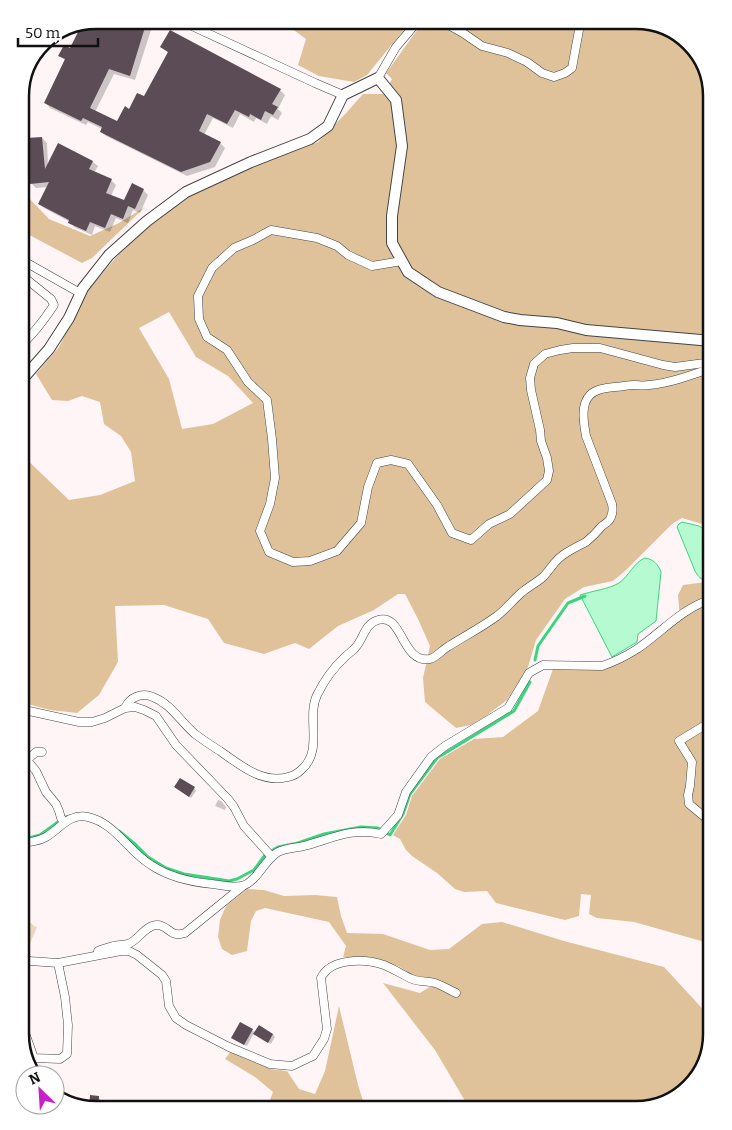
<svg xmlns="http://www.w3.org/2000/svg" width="732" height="1130" font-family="Bitter,serif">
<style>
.green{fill:#edd5bb}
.forest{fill:#dfc299;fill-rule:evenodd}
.water{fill:#b6fad2;stroke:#38d67c}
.shadow{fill:#0003}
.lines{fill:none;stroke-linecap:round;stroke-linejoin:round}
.stream{stroke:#38d67c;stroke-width:3}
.building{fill:#5b4c55}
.minor-casing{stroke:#444;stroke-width:9}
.tertiary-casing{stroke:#444;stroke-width:12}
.minor{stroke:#fff;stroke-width:8}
.tertiary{stroke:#fff;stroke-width:10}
.rim{fill:none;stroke:#111;stroke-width:2.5}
</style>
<rect width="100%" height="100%" fill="#fff5f7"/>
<polygon class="green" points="20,912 34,926 37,927 25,955 20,953"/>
<g class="forest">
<polygon points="280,20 412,20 367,75 354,82 319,76 298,65 306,39"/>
<path d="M428,20H641L678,33L704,62L712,96V527L682,518L672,524L625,571L613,581L584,587L565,599L536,640L528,667L507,700L486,716L471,725L456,728L425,702L423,678L430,646L418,619L405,594H398L374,610L338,626L309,649L295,643L264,654L224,643L208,619L164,605L115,606L118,662L99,695L77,713L50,710L20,702V453L69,500L100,495L135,481L131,452L121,436L104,424L100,402L82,396L68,401L52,400L36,374L59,347L85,294L118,255L150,225L185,198L248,169L318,142L347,112L363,94H384L392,79L386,73L418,29ZM169,312L196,357L228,376L253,403L213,424L182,429L169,379L139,328Z"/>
<polygon points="20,146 28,197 49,219 90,236 119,223 145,207 92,258 82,263 20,230"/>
<polygon points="712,576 712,944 634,922 597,918 589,914 591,895 581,894 579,916 565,920 496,903 487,891 464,892 455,889 437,873 412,856 406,850 400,839 393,835 406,815 412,796 440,759 474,739 503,737 538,711 553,669 602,670 640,651 680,619 678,595 683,585 706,582"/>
<polygon points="247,889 264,890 284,896 315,895 337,897 341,916 347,933 383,934 430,950 449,949 482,924 502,922 564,941 664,967 712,1019 712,1038 699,1076 670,1102 636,1110 473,1110 465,1101 435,1050 383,983 420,993 431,986 398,966 373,958 343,957 346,946 329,922 265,908 256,911 251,921 247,951 232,955 222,949 218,937 220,920 226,906"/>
<polygon points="339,1006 358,1085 366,1110 259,1110 267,1108 273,1092 255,1077 225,1059 231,1051 270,1069 287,1071 299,1089 315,1094 325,1071"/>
</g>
<g class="water">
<path d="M682,522L699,526L712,534V573C706,584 700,580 695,571L677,527L679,524Z"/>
<path d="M645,558C653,559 658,564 661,572L656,621L638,634L637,642L612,657L580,595C592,591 609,589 619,583C629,576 634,562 645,558Z"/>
</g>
<g class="shadow">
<polygon points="96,20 137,20 140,23 145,25 151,30 135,80 114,74 95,112 118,123 130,110 145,98 169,53 162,47 280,90 285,95 278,109 282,113 278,120 271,116 267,124 256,118 254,122 240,114 233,128 213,118 204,135 220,143 225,148 215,167 187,176 106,136 101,131 102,129 88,122 86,125 50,108 45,102 66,61 60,56 71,50"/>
<polygon points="42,138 47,143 48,164 93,162 98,166 94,173 111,180 116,185 111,196 125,202 143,190 148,195 140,213 133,210 128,223 116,218 110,232 95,226 92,235 74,227 70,222 44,208 39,204 48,187 36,188 31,183"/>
<polygon points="194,788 196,791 191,798 178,789"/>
<polygon points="218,800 221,801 226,807 225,810 215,806"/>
<polygon points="252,1030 256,1033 273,1034 275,1037 271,1044 257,1036 254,1033 247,1046 235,1040"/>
<polygon points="98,1097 100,1099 100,1110 92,1110 86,1108 86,1101 91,1101"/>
</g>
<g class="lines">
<g class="stream">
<polyline points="535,660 538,646 568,603 585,596"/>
<polyline points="119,831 135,844 148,857 166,868 184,874 229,881 237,879 254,870 265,855 278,847 298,843 324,834 361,827 378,828 390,835 403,814 410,794 437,758 514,711 530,682"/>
<polyline points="25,839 40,835 65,817 70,816"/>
</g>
</g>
<g class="building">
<polygon points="96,20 133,20 146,24 130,76 109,69 90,108 117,121 125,106 129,109 137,93 144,96 168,52 160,47 170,30 281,89 272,104 278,107 273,115 265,111 261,120 250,114 249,117 235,110 227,124 207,114 199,131 221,142 210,162 181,172 100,132 102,127 83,118 81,121 44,103 65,59 58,56 64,45 70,48 81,26"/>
<polygon points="42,137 45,169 58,143 93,161 89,169 112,179 106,193 124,200 132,183 144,189 135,209 128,206 123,219 111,214 105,228 90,222 86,231 68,223 69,220 38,204 49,182 30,184 26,138"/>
<polygon points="180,778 195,787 189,797 174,787"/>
<polygon points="240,1022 253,1029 244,1045 231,1038"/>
<polygon points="259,1025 273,1034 268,1043 253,1034"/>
<polygon points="90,1095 99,1096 98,1110 89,1109"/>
</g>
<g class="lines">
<g class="minor-casing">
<g id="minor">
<polyline points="179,20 315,83 343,95"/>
<polyline points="435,20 445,23 463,33 482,46 508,53 527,62 542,73 554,77 565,73 572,68 579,30 582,20"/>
<polyline points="378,78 396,47 419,20"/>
<polyline points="20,259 80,293"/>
<polyline points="402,261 372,266 348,255 337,246 317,238 271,230 253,240 234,248 212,268 198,296 199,319 207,337 227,350 248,382 267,400 272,439 275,478 270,504 260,531 269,552 293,562 310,561 337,551 361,523 368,487 377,463 391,460 408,464 437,505 452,533 471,540 489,524 510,514 547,480 549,471 547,458 541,441 540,430 531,390 530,378 534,364 545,354 560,350 573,348 600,348 663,365 675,367 712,362"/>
<path d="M20,346C34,334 44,320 54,305L51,299L20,274"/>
<path d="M125,708C130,697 142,692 153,697C171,704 181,722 195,734C203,740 212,746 220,751C240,765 262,784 288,777C293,776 298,773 301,770C324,751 306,718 317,695C324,681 333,668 344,658C347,654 352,652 355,648C364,639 364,624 378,620C403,612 401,664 430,659C437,657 443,649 449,646C465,636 482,627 497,616C506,609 513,600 521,593C528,587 536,583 543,577C550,570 554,561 563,555C570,550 578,546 586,542C592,537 597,532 602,526C605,524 609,521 610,519C613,514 613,509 612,504L586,436C584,424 580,405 590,395C596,389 606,388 615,387C621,387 627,385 634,385C639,385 644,386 649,385C670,383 692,375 712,368"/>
<polyline points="20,709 79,722 92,722 105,718 125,708 135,707 144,710 156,716 176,745 228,799 234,807 244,826 272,857"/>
<polyline points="42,752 36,752 27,760 36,771 46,792 56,804 59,811 61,818 64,822"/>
<polyline points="712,823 689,804 688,795 690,786 692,762 679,741 712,721"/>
<path d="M20,842C28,843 39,841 46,837C61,828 69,813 88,817C115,823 129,852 151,865C169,877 190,882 212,884C221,885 233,888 242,886C257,882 265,859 278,852C286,848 295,848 304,846C331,839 352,827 381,834L398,815L406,792L431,757L445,746L508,708L529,673L543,665L602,666C614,662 626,656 637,649C662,632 682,608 712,599"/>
<path d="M98,954V951C102,949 107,948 113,946C117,945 123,945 128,944C138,941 145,925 157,925C169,925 169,938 185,933L243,886"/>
<path d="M58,963L121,951H129L137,955L162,975L166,981L169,1006L176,1018L186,1025L229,1047L270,1064L292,1066L313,1056L324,1039L327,1029L321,978C331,957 366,959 384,965C394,969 403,975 412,979C419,982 428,981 435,983C442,985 449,990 456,993"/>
<polyline points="20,1019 34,1058 60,1059 67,1054 68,1025 65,997 58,963 30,961 20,957"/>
</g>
</g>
<g class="tertiary-casing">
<polyline id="tertiary" points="20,382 49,349 69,318 83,288 109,255 147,221 186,192 251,162 310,139 328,126 343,95 378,78 396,100 402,146 392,216 392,243 408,272 438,292 504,317 520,320 557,323 586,330 712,341"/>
</g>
<use href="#minor" class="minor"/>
<use href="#tertiary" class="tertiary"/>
</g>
<path d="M0 0H732V1130H0ZM96 29H636A67 67 0 0 1 703 96V1034A67 67 0 0 1 636 1101H96A67 67 0 0 1 29 1034V96A67 67 0 0 1 96 29Z" fill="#fff" fill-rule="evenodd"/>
<path class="rim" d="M96 29H636A67 67 0 0 1 703 96V1034A67 67 0 0 1 636 1101H96A67 67 0 0 1 29 1034V96A67 67 0 0 1 96 29Z"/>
<g transform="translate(40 1090) rotate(335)"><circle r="24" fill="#ffffff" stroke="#a0a0a0"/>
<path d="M0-4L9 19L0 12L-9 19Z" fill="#c91ecc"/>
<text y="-8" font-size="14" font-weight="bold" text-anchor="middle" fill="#111111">N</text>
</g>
<path d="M18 38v8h80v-8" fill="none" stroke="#111111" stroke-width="2.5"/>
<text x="25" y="38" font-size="15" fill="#111111" stroke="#ffffff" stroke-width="4" paint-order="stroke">50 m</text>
</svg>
